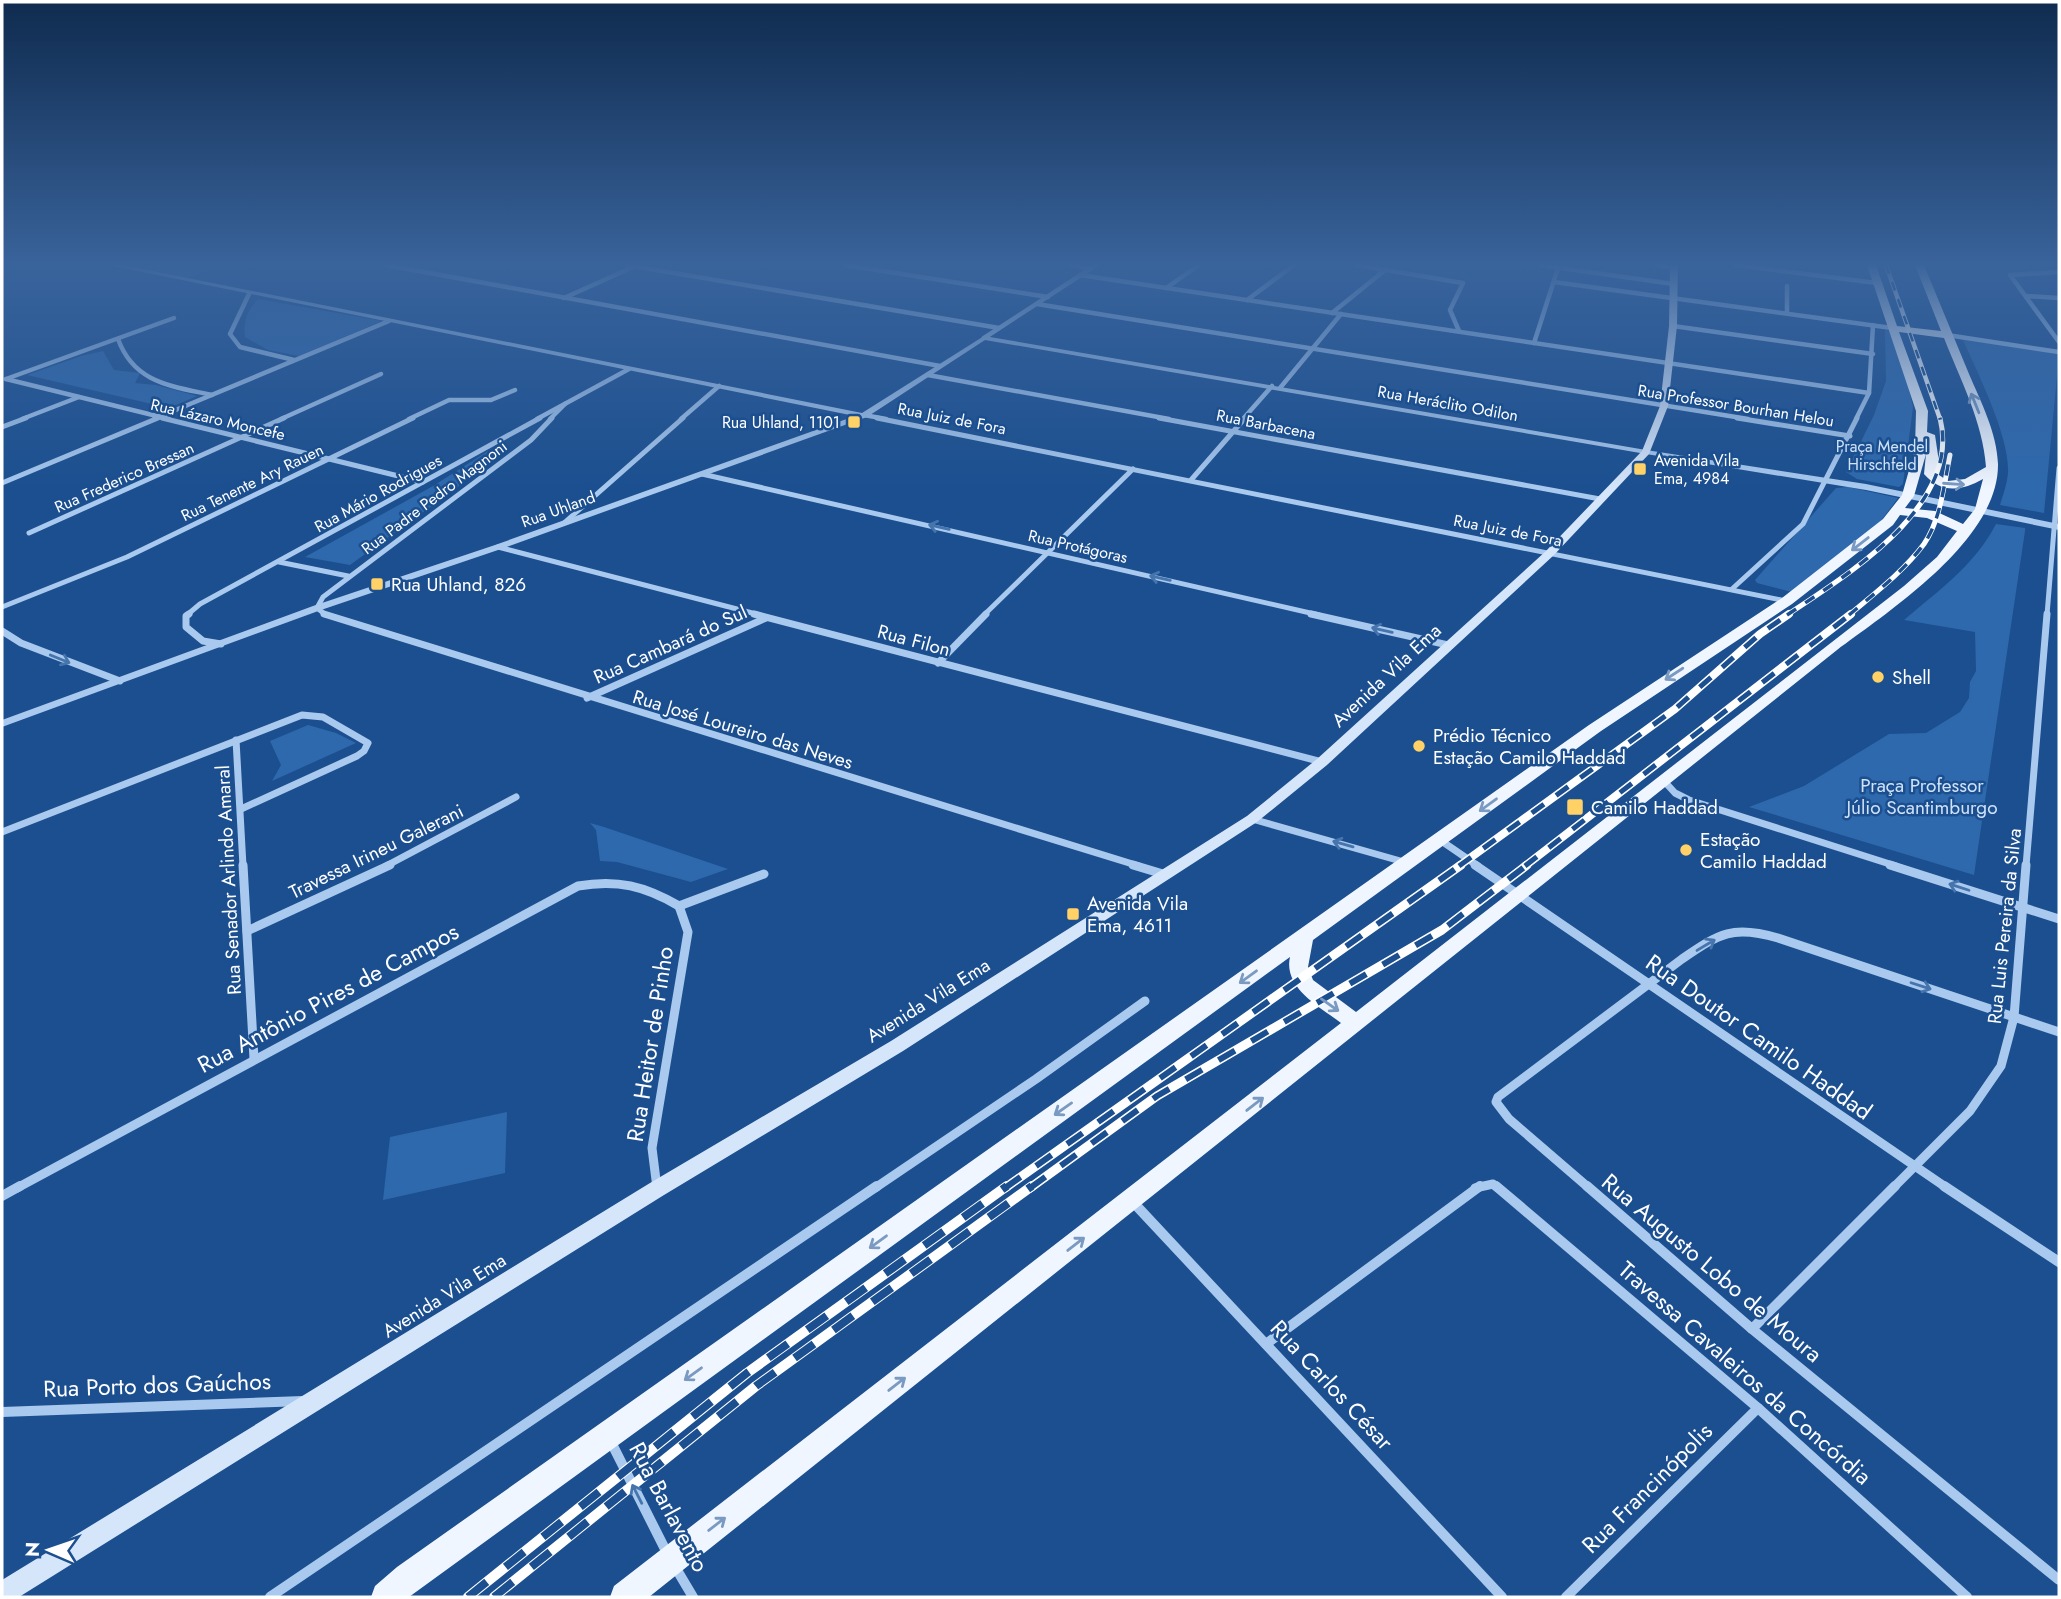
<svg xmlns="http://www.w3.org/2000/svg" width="2061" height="1599" font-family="Jost,sans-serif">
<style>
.green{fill:#2e69ad}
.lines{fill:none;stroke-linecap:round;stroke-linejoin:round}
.minor-far4{stroke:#a9c9ee;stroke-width:4.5}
.minor-far3{stroke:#a9c9ee;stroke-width:5}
.minor-far2{stroke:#a9c9ee;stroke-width:7}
.minor-far1{stroke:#a9c9ee;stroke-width:9}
.minor{stroke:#a9c9ee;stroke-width:10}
.tertiary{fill:#a9c9ee;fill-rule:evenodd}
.secondary{fill:#d6e6fa;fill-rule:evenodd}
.primary{fill:#f0f6ff;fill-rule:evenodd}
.rail-far4-casing{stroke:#fff;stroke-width:4.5}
.rail-far3-casing{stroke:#fff;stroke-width:5}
.rail-far2-casing{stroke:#fff;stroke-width:8}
.rail-far1-casing{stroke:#fff;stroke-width:9}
.rail-casing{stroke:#fff;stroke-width:10}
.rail-far4{stroke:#1b4f8f;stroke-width:2.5;stroke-dasharray:9;stroke-linecap:butt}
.rail-far3{stroke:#1b4f8f;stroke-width:3.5;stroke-dasharray:11;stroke-linecap:butt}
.rail-far2{stroke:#1b4f8f;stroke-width:5;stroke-dasharray:15;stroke-linecap:butt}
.rail-far1{stroke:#1b4f8f;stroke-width:6;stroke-dasharray:19;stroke-linecap:butt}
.rail{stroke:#1b4f8f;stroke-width:8;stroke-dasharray:24;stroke-linecap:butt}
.oneway{stroke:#7b9ac1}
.oneway2{stroke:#4674ac}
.poi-dot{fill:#ffd166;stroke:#1b4f8f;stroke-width:2.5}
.labels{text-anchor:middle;stroke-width:5;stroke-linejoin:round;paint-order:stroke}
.far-street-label{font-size:16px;fill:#fff;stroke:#1b4f8f}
.far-poi-label{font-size:16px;fill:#fff;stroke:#1b4f8f;text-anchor:end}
.far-park-label{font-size:16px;fill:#cfe3fa;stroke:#1b4f8f}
.poi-label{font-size:19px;fill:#fff;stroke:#1b4f8f;text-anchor:start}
.street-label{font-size:19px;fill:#fff;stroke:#1b4f8f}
.park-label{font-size:19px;fill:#cfe3fa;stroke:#1b4f8f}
.near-street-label{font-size:23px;fill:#fff;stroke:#1b4f8f}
</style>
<rect width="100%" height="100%" fill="#1b4f8f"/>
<g class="green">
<polygon points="128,265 223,265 187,278"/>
<path d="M258,299L382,321L299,356L268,350L245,337C243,321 247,311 258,299Z"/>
<polygon points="1885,330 1890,331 1905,372 1913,407 1903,484 1899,487 1857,479 1846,472 1874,415 1886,381"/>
<path d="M1963,340L2055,352L2059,355L2044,513L2000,505C2003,495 2007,484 2008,473C2010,437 1978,374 1963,340Z"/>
<polygon points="103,351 114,370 140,373 135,383 156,385 197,396 169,408 27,375 81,356"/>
<polygon points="488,451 505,453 350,565 305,557 433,486"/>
<polygon points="1848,487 1898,498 1880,522 1792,592 1757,583 1755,580 1836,488"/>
<path d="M1996,524L2025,528V531L1974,875L1749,807L1804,786L1889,734L1926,733L1960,712L1969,698L1970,682L1976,671L1975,632L1904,620C1939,590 1974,566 1996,524Z"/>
<polygon points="308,725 336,733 356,743 272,781 281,765 270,741"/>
<polygon points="590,823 604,827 728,869 691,882 617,862 600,861 596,830"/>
<polygon points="507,1112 505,1173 383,1200 390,1137"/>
</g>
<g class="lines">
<g class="minor-far4">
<polyline points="386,265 940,366"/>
<polyline points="627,265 999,328"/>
<polyline points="845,265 1048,297"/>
<polyline points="1071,265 1091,268"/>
<polyline points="1356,265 1463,283 1450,310 1459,331"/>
<polyline points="1540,265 1674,284"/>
<polyline points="1656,265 1674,268"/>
<polyline points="1735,265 1877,283"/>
<polyline points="2059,272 2010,275 2059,342"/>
<polyline points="1080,275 1869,393"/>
<polyline points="1554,282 1892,328"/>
<polyline points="1787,286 1787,313"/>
<polyline points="1166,288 1199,265"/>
<polyline points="249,294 230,334 240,347 294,360"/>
<polyline points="2026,296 2059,298"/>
<polyline points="564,298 633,267"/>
<polyline points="1247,300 1294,265"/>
<polyline points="1037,304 1748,419"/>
<polyline points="1332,313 1385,270"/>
<polyline points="1673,326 1873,354"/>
<polyline points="1947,335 2059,352"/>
<polyline points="984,338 1096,265"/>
<path d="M118,339C134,383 171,386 212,395"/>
<polyline points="1534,343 1558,268"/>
<polyline points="928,375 1169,419"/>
<polyline points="6,379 169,419"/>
<polyline points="6,379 174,318"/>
<polyline points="1280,388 1341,314"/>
<polyline points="864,415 886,419"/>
<polyline points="22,419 79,397"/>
<polyline points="154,419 389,321"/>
<polyline points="281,419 381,374"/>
<polyline points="409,419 449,400 491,400 515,390"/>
<polyline points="537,419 629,369"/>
<polyline points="550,419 565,404"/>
<polyline points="681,419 719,386"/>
<polyline points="1243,419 1272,386"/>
<polyline points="1856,419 1869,393 1873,325"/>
</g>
<g class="minor-far3">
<polyline points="162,418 423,482"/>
<polyline points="877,418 1786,601"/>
<polyline points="1159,418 1600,499"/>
<polyline points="1737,418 1850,436"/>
<polyline points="2,427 26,418"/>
<polyline points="702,474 1319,615"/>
<polyline points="1191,480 1245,418"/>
<polyline points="2,483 158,418"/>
<polyline points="564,523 683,418"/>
<polyline points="29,533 284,418"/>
<polyline points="498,547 760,615"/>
<polyline points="279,562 348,576"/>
<polyline points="1732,589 1803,524 1857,418"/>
<polyline points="2,607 127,557 413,418"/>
<polyline points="187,615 200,604 540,418"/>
<polyline points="326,615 317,608 323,597 531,440 552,418"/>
<polyline points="984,615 1133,469"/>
<polyline points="2047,615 2059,468"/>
</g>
<g class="minor-far2">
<polyline points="189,614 186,616 186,627 203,641 221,644"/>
<polyline points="324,614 1139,866"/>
<polyline points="754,614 1322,762"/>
<polyline points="1311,614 1448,645"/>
<polyline points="2,631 21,643 120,681"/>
<polyline points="938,663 986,614"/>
<polyline points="587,698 766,618"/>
<polyline points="236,740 243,866"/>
<polyline points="1664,781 1675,793 1689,800 1896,866"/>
<polyline points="1252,819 1404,862"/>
<polyline points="2,832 302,715 323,717 368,743 364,751 357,756 241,809"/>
<polyline points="1440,840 1478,866"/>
<polyline points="386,866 516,797"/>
<polyline points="2026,866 2047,614"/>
</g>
<g class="minor-far1">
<polyline points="243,865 254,1059"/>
<polyline points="1133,865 1163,874"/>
<polyline points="1475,865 1947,1188"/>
<polyline points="1890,865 2059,919"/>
<polyline points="679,906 764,874"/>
<polyline points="247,931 390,865"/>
<path d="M17,1188L578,886C617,879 645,886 679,906"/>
<polyline points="657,1188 652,1148 688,932 679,906"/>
<polyline points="875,1188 1036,1079 1145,1001"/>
<polyline points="1475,1188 1493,1184 1498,1188"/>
<path d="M1589,1188L1509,1119L1496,1102L1498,1097L1682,959C1720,933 1733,925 1778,938L2059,1032"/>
<polyline points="1893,1188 1970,1111 2001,1066 2014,1017 2026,865"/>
</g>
<g class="minor">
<polyline points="1496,1186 1758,1408 1967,1597"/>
<polyline points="1587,1186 1752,1329 2059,1580"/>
<polyline points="1944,1186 2059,1262"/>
<polyline points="2,1196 20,1186"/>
<polyline points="1132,1201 1502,1597"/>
<polyline points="1752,1329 1895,1186"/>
<polyline points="1266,1344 1480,1186"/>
<polyline points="2,1412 303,1401"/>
<polyline points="610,1440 668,1555"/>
<polyline points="674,1565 693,1597"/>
<polyline points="270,1597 877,1186"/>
<polyline points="1566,1597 1758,1408"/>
</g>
<polygon class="tertiary" points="108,265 123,265 862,413 984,336 1646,450 1866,484 2059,524 2059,530 1866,490 1646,454 985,340 867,417 501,549 321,610 2,727 2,720 313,606 495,545 855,416"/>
<polygon class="secondary" points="1670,265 1678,265 1677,326 1668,406 1649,454 1554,555 1327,765 1257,822 903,1051 664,1195 19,1597 2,1597 2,1580 650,1183 891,1041 1247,816 1317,759 1546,551 1642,451 1660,406 1669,326"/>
<path class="primary" d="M1867,265H1876L1897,326L1941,331L1915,265H1924C1939,301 1954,338 1969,374C1981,402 1997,433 1998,464C1999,539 1892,609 1837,650L649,1597H610L614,1586L1341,1023C1320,1007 1283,988 1290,957L409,1597H371L375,1586L397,1567L1589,725L1782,598L1883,519L1902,495L1915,449L1916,411ZM1899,332L1944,338C1960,379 1983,422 1986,467L1965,479L1948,481L1936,473L1939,462L1935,435L1927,432L1928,411ZM1926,454L1924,474C1941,494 1962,491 1983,479L1975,509L1963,524L1935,511L1905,508L1914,496ZM1900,515L1927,518L1957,531L1937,557L1904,586L1356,1012L1313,980L1308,967L1313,940L1601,731L1792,604L1893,525Z"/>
<g class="rail-far4-casing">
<polyline id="rail-far4" points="1886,265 1940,419"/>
</g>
<g class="rail-far3-casing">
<g id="rail-far3">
<path d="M1787,615C1848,574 1962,506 1940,418"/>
<path d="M1849,615C1875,593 1903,572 1924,544C1941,519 1944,484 1950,455"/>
</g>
</g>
<g class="rail-far2-casing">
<g id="rail-far2">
<polyline points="1459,866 1675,709 1760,634 1789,614"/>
<polyline points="1525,866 1851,614"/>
</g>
</g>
<g class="rail-far1-casing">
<g id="rail-far1">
<polyline points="1005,1188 1461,865"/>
<polyline points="1030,1188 1157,1096 1442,930 1527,865"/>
</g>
</g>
<g class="rail-casing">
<g id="rail">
<polyline points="468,1597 747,1373 1007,1186"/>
<polyline points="494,1597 756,1386 1032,1186"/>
</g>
</g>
<use href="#rail-far4" class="rail-far4"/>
<use href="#rail-far3" class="rail-far3"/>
<use href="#rail-far2" class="rail-far2"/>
<use href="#rail-far1" class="rail-far1"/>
<use href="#rail" class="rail"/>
</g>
<defs><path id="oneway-shaft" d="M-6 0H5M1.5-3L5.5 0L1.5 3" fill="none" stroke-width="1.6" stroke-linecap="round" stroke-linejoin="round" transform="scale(1.75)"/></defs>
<g class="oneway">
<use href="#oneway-shaft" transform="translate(1975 403) rotate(-112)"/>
<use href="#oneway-shaft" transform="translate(1954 484) rotate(4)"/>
<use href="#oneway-shaft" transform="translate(1860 544) rotate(142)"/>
<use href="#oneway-shaft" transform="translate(1674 674) rotate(147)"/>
<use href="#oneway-shaft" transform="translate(1488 805) rotate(144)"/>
<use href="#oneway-shaft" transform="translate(1248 977) rotate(144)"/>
<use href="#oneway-shaft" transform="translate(1330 1005) rotate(35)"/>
<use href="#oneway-shaft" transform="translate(1255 1104) rotate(-38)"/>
<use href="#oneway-shaft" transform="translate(1063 1109) rotate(145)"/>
<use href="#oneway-shaft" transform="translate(878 1242) rotate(144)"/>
<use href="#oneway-shaft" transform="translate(1076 1244) rotate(-38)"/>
<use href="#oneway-shaft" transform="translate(693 1374) rotate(144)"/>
<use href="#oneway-shaft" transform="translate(897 1384) rotate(-38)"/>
<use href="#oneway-shaft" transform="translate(717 1524) rotate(-38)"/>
</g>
<g class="oneway2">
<use href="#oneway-shaft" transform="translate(939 527) rotate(-167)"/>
<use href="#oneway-shaft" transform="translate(1160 578) rotate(-167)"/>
<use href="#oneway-shaft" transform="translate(1382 630) rotate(-167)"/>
<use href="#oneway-shaft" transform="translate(60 659) rotate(22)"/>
<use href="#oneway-shaft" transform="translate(1343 844) rotate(-164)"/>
<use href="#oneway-shaft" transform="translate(1959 887) rotate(-162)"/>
<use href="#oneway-shaft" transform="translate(1706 945) rotate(-31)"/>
<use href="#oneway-shaft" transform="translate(1921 986) rotate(18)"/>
<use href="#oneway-shaft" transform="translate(637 1494) rotate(-117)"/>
</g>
<linearGradient id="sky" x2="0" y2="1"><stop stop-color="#0f2b4f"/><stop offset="0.54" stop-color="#39639b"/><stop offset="1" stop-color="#39639b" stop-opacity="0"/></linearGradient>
<rect width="2061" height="489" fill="url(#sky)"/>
<g class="poi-dot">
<rect x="847" y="415" width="14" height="14" rx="3.5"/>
<rect x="1633" y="462" width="14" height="14" rx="3.5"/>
<rect x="370" y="577" width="14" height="14" rx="3.5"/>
<circle cx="1878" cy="677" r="7"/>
<circle cx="1419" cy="746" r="7"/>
<rect x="1566" y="798" width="18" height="18" rx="3.5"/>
<circle cx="1686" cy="850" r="7"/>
<rect x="1066" y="907" width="14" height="14" rx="3.5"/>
</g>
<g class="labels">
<g class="far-street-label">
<text transform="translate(1448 403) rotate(10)" y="6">Rua Heráclito Odilon</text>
<text transform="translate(1736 405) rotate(9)" y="6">Rua Professor Bourhan Helou</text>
<text transform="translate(952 418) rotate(11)" y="6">Rua Juiz de Fora</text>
<text transform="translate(218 419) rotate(13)" y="6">Rua Lázaro Moncefe</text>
<text transform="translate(1266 424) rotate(11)" y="6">Rua Barbacena</text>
<text transform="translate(124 477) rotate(-24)" y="6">Rua Frederico Bressan</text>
<text transform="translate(252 482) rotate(-26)" y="6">Rua Tenente Ary Rauen</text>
<text transform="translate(378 493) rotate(-29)" y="6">Rua Mário Rodrigues</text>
<text transform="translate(434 497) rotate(-37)" y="6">Rua Padre Pedro Magnoni</text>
<text transform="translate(558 509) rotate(-20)" y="6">Rua Uhland</text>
<text transform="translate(1508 530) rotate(11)" y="6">Rua Juiz de Fora</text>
<text transform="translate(1078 546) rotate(13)" y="6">Rua Protágoras</text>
</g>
<g class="far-poi-label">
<text x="840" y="428">Rua Uhland, 1101</text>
<text x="1654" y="466" text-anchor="start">Avenida Vila<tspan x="1654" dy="18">Ema, 4984</tspan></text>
</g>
<g class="far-park-label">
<text x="1882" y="452">Praça Mendel<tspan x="1882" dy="18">Hirschfeld</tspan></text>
</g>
<g class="poi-label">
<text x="391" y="591">Rua Uhland, 826</text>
<text x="1892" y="684">Shell</text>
<text x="1433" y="742">Prédio Técnico<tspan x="1433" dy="22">Estação Camilo Haddad</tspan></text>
<text x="1591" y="814">Camilo Haddad</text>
<text x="1700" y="846">Estação<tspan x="1700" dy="22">Camilo Haddad</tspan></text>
<text x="1087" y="910">Avenida Vila<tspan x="1087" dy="22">Ema, 4611</tspan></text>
</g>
<g class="street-label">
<text transform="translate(914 640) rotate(15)" y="7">Rua Filon</text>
<text transform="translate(670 644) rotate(-24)" y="7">Rua Cambará do Sul</text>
<text transform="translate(1386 675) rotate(-43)" y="7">Avenida Vila Ema</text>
<text transform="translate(743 729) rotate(17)" y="7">Rua José Loureiro das Neves</text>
<text transform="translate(376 851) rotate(-26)" y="7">Travessa Irineu Galerani</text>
<text transform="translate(228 880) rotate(-93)" y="7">Rua Senador Arlindo Amaral</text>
<text transform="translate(2004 926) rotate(-84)" y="7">Rua Luis Pereira da Silva</text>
<text transform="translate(928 1000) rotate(-32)" y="7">Avenida Vila Ema</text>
<text transform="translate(444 1295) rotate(-32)" y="7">Avenida Vila Ema</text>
</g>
<g class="park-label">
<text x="1922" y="792">Praça Professor<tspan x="1922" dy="22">Júlio Scantimburgo</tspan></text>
</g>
<g class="near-street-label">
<text transform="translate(328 998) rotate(-28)" y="8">Rua Antônio Pires de Campos</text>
<text transform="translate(1759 1037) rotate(35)" y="8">Rua Doutor Camilo Haddad</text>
<text transform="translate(650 1044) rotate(-81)" y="8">Rua Heitor de Pinho</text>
<text transform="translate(1712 1268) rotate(40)" y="8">Rua Augusto Lobo de Moura</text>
<text transform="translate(1745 1373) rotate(41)" y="8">Travessa Cavaleiros da Concórdia</text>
<text transform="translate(157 1385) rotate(-2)" y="8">Rua Porto dos Gaúchos</text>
<text transform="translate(1332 1385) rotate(47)" y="8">Rua Carlos César</text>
<text transform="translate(1647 1488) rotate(-45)" y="8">Rua Francinópolis</text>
<text transform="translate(669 1507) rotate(62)" y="8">Rua Barlavento</text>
</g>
</g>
<rect width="2061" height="1599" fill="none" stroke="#ffffff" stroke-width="7"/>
<g transform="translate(49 1550) rotate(272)" stroke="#1b4f8f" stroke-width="5" paint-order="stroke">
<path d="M0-5L12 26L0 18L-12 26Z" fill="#ffffff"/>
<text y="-10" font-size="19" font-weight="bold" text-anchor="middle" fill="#ffffff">N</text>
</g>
</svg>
